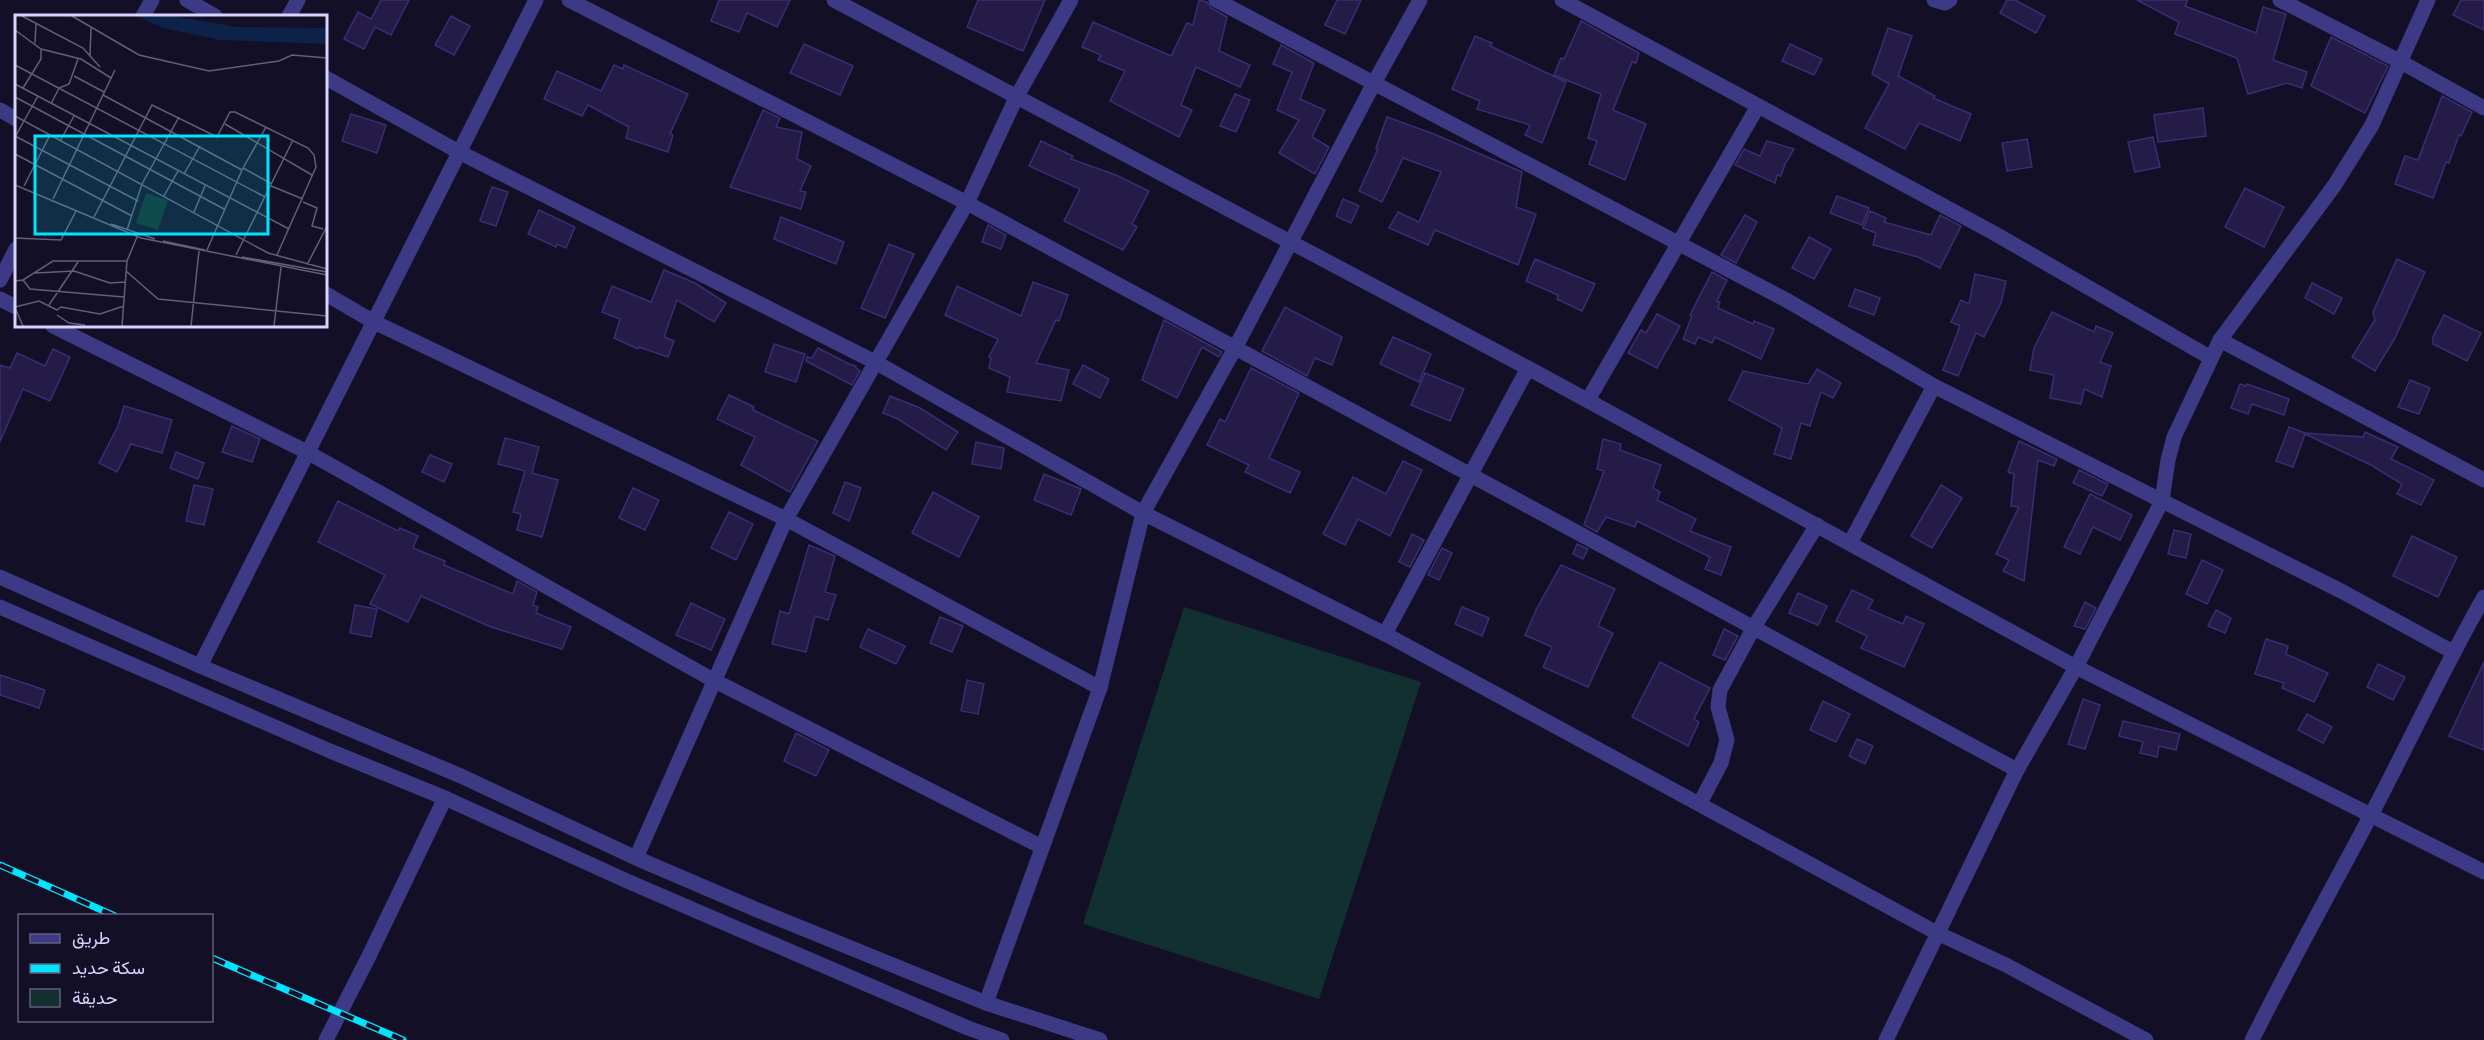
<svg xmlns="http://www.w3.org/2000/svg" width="2484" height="1040" font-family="Commissioner,Vazirmatn,sans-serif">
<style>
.green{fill:#12302f}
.building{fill:#241b47;stroke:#3b2d73;stroke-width:1.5}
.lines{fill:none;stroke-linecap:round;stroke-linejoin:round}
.minor{stroke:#3d3a85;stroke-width:15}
.rail-casing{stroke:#00e5ff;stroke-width:7}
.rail{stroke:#130f26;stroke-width:4.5;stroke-dasharray:14;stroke-linecap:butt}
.inset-road{fill:none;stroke:#625e7d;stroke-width:1.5}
.view{fill:#00e5ff;fill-opacity:0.15;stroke:#00e5ff;stroke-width:3}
.inset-edge{fill:none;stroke:#d9d4ff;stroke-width:3}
</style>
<rect width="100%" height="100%" fill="#130f26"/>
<polygon class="green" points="1184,607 1421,682 1319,999 1083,924"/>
<g class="building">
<polygon points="381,0 409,0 391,35 375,27 364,49 344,39 358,12 371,19"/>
<polygon points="719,0 790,0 777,27 747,13 739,32 711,21"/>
<polygon points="978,0 1045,0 1023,51 967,27"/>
<polygon points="1199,0 1207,2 1211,8 1227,17 1219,51 1250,65 1240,87 1196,67 1181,105 1192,110 1179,137 1110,101 1125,71 1098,60 1101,55 1082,47 1093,22 1171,56 1187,23 1193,25"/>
<polygon points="1337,0 1361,0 1345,34 1325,25"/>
<polygon points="2007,0 2015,0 2045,16 2036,33 2000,13"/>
<polygon points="2137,0 2188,0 2185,6 2256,33 2263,7 2286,14 2273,60 2307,72 2302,88 2287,83 2248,94 2237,58 2175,34 2179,22"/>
<polygon points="2461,0 2484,0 2484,30 2453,15"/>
<polygon points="451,16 470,26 454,55 435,45"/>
<polygon points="1581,21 1639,53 1636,63 1632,62 1613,110 1646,124 1625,180 1589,164 1597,141 1588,138 1601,94 1554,75 1561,58 1564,59"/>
<polygon points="1888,28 1912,36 1898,76 1935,96 1933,98 1971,114 1960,141 1919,123 1905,149 1865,128 1889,84 1872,74"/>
<polygon points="1475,36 1492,43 1490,46 1566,82 1542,143 1525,135 1530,125 1477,109 1480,101 1452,89"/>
<polygon points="2331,37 2388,66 2365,113 2311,86"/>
<polygon points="804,44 853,66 840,95 790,73"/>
<polygon points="1790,44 1822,59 1814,75 1782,61"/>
<polygon points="1281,45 1314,63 1300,99 1325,110 1312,137 1329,147 1315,174 1279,153 1299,120 1277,110 1292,72 1273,64"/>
<polygon points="614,65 623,69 624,65 688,94 670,134 673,135 668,152 626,138 629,127 588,105 582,116 544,99 557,71 601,91"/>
<polygon points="1235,94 1250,100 1236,132 1220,126"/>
<polygon points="2442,96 2472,112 2461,136 2459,135 2449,163 2446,162 2433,198 2395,184 2405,156 2418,160"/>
<polygon points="2203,108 2206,136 2158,142 2154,115"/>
<polygon points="763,110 780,118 776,127 802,132 797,159 811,166 800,191 806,192 801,209 730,187"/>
<polygon points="351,114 386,125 377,153 342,141"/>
<polygon points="1387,117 1434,134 1522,172 1516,207 1536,214 1518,265 1435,230 1428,245 1389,228 1398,212 1419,222 1441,172 1403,158 1382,202 1359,191 1378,149 1376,148"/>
<polygon points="2153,137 2160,167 2135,172 2128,142"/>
<polygon points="2027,139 2032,167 2007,171 2002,143"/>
<polygon points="1041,141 1073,156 1071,159 1116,175 1149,191 1132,224 1137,227 1123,250 1064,221 1080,189 1029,166"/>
<polygon points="1767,141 1794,149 1785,164 1781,176 1777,175 1775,183 1735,165 1744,149 1760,156"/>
<polygon points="492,187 508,192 496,226 480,221"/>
<polygon points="2245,188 2284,207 2264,247 2225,227"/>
<polygon points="1837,196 1869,208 1862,225 1830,213"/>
<polygon points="1343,199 1359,206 1351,223 1336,216"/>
<polygon points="539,210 575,227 566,248 557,244 556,247 528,234"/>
<polygon points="1870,211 1886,218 1884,222 1931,235 1940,215 1961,226 1940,268 1918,257 1873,245 1876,233 1863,228"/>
<polygon points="1745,215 1757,222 1736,263 1721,255"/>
<polygon points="781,217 844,242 836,264 774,239"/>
<polygon points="988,225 1006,235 1001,249 982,242"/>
<polygon points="1809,237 1831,249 1814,279 1792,268"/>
<polygon points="889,244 914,254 885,318 861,308"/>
<polygon points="1535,259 1595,284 1582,311 1557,299 1558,295 1526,281"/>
<polygon points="2397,259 2425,272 2395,338 2375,371 2352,357 2375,320 2373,312"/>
<polygon points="664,270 695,283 726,303 714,322 677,300 664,337 674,341 668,357 639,347 638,349 614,338 620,319 602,312 612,286 651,302"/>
<polygon points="1712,272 1727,280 1717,301 1720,302 1718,308 1753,324 1754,321 1774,329 1761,359 1715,337 1712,343 1698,337 1695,344 1683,339 1692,316 1690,315"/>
<polygon points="1975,274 2006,281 2001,303 1984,337 1976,333 1958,376 1943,370 1960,326 1951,322 1961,300 1969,304"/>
<polygon points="1033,282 1068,295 1059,321 1056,320 1036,363 1069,370 1061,401 1007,392 1010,377 989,368 991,358 989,357 998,339 945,315 957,286 1021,316"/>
<polygon points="2312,283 2342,298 2334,314 2305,298"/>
<polygon points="1855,289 1880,298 1874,315 1849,306"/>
<polygon points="1285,307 1342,337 1332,365 1315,358 1307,376 1262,351"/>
<polygon points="2052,312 2094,332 2096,326 2113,333 2100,362 2111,366 2102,397 2084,389 2081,404 2050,398 2054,375 2030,370 2034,348"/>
<polygon points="1657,314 1680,326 1657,368 1628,353 1641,330 1646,333"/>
<polygon points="2444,315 2481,333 2467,361 2433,344 2433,337"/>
<polygon points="1164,320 1222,352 1219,357 1202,347 1177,398 1142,380"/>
<polygon points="1393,337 1431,354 1419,382 1380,364"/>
<polygon points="774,344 805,354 796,382 765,372"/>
<polygon points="818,348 849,364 856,366 856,368 860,371 852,385 806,361 807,357 812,358"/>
<polygon points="53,349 70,357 50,401 23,389 0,442 0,365 10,368 17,353 45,366"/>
<polygon points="1083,365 1109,379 1100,398 1073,384"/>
<polygon points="1251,368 1299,393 1269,458 1300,472 1290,493 1245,472 1249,465 1207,445 1220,419 1225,422"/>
<polygon points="1817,369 1841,383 1833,398 1821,392 1810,426 1801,423 1791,459 1774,454 1782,428 1729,400 1743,371 1808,384"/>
<polygon points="1425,373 1464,389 1450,421 1411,405"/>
<polygon points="2410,380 2430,388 2419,414 2398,407"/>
<polygon points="2240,384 2246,386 2247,384 2289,399 2284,415 2252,404 2248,414 2231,408"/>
<polygon points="729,395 754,407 753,410 818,441 790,492 741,465 755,437 717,419"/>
<polygon points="890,396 920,408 958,432 946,450 898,419 883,413"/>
<polygon points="124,406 172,420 162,453 131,444 117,472 99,463 118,426"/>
<polygon points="232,426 260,439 252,462 222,452"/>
<polygon points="2289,427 2305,433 2363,437 2365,432 2398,447 2391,459 2434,480 2421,505 2397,494 2402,484 2371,465 2305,434 2293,467 2276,461"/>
<polygon points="505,438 539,447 532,473 558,480 542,537 517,530 521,514 513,512 525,471 498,464"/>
<polygon points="1603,439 1621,444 1620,450 1661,465 1653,488 1660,492 1657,500 1696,519 1690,531 1731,547 1721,575 1705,569 1710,557 1637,521 1635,527 1606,517 1597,532 1584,525 1604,471 1597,469"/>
<polygon points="2019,441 2057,459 2054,466 2038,460 2024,581 2003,571 2009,560 1996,554 2019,507 2011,506 2014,474 2008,472"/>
<polygon points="976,442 1004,448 1001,469 972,464"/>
<polygon points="176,452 204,463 198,479 170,468"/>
<polygon points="430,455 452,464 444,482 422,472"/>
<polygon points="1403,461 1422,470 1390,536 1358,519 1345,545 1323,534 1353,477 1386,494"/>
<polygon points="2079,470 2108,484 2102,496 2073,483"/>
<polygon points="1044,474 1081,489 1071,515 1034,500"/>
<polygon points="845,482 861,488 849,521 833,513"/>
<polygon points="194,485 213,489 204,525 186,521"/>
<polygon points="1941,485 1962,498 1932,548 1911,536"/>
<polygon points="633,488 659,500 645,530 619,518"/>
<polygon points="933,492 979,517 959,557 912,533"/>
<polygon points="2090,494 2132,515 2120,540 2093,527 2080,554 2064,547"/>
<polygon points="338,501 398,531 400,528 418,536 413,548 445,561 444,565 513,594 517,581 537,592 533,605 538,607 536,613 571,627 562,649 491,627 421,596 408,622 370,604 385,575 318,542"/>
<polygon points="729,512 753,524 736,560 711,548"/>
<polygon points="2174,530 2191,534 2186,558 2168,554"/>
<polygon points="1412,534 1424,540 1410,567 1399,562"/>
<polygon points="2412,536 2457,557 2438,597 2393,576"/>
<polygon points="1577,544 1588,549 1583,559 1573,554"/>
<polygon points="809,545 835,556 825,592 836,595 828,620 815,616 806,652 772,644 780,611 789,614"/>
<polygon points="1442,548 1452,553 1439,580 1428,575"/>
<polygon points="2202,560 2223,570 2207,604 2186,594"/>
<polygon points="1561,565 1615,589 1598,626 1613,633 1588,687 1543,667 1552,647 1525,635 1537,608"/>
<polygon points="1852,590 1873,600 1868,609 1903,624 1906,616 1924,624 1904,667 1861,648 1867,636 1836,621"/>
<polygon points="1798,593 1827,606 1818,625 1789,613"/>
<polygon points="2085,602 2096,608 2085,629 2074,626"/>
<polygon points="691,603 725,619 711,650 676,635"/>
<polygon points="355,605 377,609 371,637 350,633"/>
<polygon points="1462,607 1489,618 1482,636 1455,624"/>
<polygon points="2216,610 2231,618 2225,633 2208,626"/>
<polygon points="940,617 963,626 952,652 930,643"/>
<polygon points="868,629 905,646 896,664 860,647"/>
<polygon points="1724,629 1738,636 1725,660 1713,655"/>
<polygon points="2266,639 2288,646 2286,654 2328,673 2314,702 2282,688 2284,683 2255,674"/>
<polygon points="1660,662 1710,688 1694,719 1699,722 1688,746 1632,717"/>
<polygon points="2484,662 2484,750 2449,736"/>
<polygon points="2378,664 2405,677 2393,700 2367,687"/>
<polygon points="0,675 45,690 39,708 0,695"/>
<polygon points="967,680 984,684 978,714 961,711"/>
<polygon points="2083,699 2100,705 2085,749 2068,744"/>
<polygon points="1823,701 1850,714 1836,742 1810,730"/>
<polygon points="2307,714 2332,727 2323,743 2298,730"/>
<polygon points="2123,721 2180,734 2176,750 2159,746 2157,757 2140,753 2143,742 2119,736"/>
<polygon points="796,733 829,750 816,776 784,761"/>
<polygon points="1857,739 1873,746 1865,764 1849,756"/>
</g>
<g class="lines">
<g class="minor">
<polyline points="187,0 215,16"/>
<polyline points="569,0 967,203 2017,770"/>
<polyline points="834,0 1528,368 2076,667 2484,872"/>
<polyline points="1216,0 1788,301 1934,386 2343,592 2453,652"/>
<polyline points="1562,0 1992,232 2211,358"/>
<polyline points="1934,0 1945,3 1950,0"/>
<polyline points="2280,0 2401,62 2484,108"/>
<polyline points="143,16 152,0"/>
<polyline points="289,16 298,0"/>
<polyline points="326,78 459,152 875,362 1143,513 1385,634 1937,933 2006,965 2146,1040"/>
<polyline points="0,110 16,119"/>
<polyline points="0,280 16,249"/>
<polyline points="326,294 374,322 786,519 1100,688"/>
<polyline points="0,299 16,307"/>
<polyline points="53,326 309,453 713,680 1042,847"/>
<polyline points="2220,340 2484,480"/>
<polyline points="1588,400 1758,106"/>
<polyline points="1850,543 1934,386"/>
<polyline points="0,577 200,666 461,776 636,858 755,909 986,1003 1100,1040"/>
<polyline points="0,607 330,751 445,798 627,881 968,1028 1002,1040"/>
<polyline points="1385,634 1528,368"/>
<polyline points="200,666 536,0"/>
<polyline points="1700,803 1721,763 1727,740 1718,707 1720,690 1754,627 1817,525"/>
<polyline points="636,858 786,519 967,203 1017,96 1071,0"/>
<polyline points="986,1003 1100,688 1143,513 1234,350 1374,83 1420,0"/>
<polyline points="326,1040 368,958 445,798"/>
<polyline points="1886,1040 2017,770 2076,667 2162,501 2168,460 2174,437 2220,340 2334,186 2372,125 2428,0"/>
<path d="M2252,1040C2290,964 2331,890 2371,815C2409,743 2443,669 2484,597"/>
</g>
<g class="rail-casing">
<g id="rail">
<polyline points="0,865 115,916"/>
<polyline points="212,958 403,1040"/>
</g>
</g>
<use href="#rail" class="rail"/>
</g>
<g transform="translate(15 15)">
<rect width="312" height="312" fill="#130f26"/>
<path d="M131,178L153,185L143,215L121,208Z" fill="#12302f"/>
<path d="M122,1H159L222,12L312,13V29L205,25L148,13Z" fill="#0c2248"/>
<path class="inset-road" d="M7,1L68,33L85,52M57,1L124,40L194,56L264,46L277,40L312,43M0,15L26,34L66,44L96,63M20,28L21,9M75,40L76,13M0,50L250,182M59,61L89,77M0,69L274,214M8,73L26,44V35M88,80L227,155M0,82L209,194M36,89L44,73L54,69L63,44M0,101L253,238L312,254M210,109L297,160M0,121L123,186M0,122L23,81M45,126L59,101M0,139L117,201M228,153L257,169M169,159L185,131M0,170L126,223L312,260M9,171L35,120M256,171L288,184M149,181L163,156M38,184L100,55M288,187L302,193L297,211L308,214M179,197L190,171M79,202L137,90L202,122L215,97H220L293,133L299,140L301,152L262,240M96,209L140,224M112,215L127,169L164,102M0,223L46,225L61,196M148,226L190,235M192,235L227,155L251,112M221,240L278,125M227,242L312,257M292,250L312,211M111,256L143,284L312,301M20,258L59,256L95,268L111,267M8,265L15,274L109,282M0,266L8,265L38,246H112M34,290L63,247M0,292L24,286L42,295L46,292L85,299L109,291M0,293L8,311M42,300L54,308L70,310M107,311L112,246L122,222M176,311L184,236M259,311L266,252"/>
<path class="view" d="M20,121H253V219H20Z"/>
<rect width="312" height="312" class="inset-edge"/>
</g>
<rect x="18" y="914" width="195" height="108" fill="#130f26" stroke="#625e7d" stroke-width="1.5"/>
<rect x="30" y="934" width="30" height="9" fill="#3d3a85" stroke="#625e7d" stroke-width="1.5"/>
<text x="72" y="944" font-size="18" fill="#d9d4ff">طريق</text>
<rect x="30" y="964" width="30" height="9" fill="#00e5ff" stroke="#625e7d" stroke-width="1.5"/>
<text x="72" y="974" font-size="18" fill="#d9d4ff">سكة حديد</text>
<rect x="30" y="989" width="30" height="18" fill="#12302f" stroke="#625e7d" stroke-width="1.5"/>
<text x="72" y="1004" font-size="18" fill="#d9d4ff">حديقة</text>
</svg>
